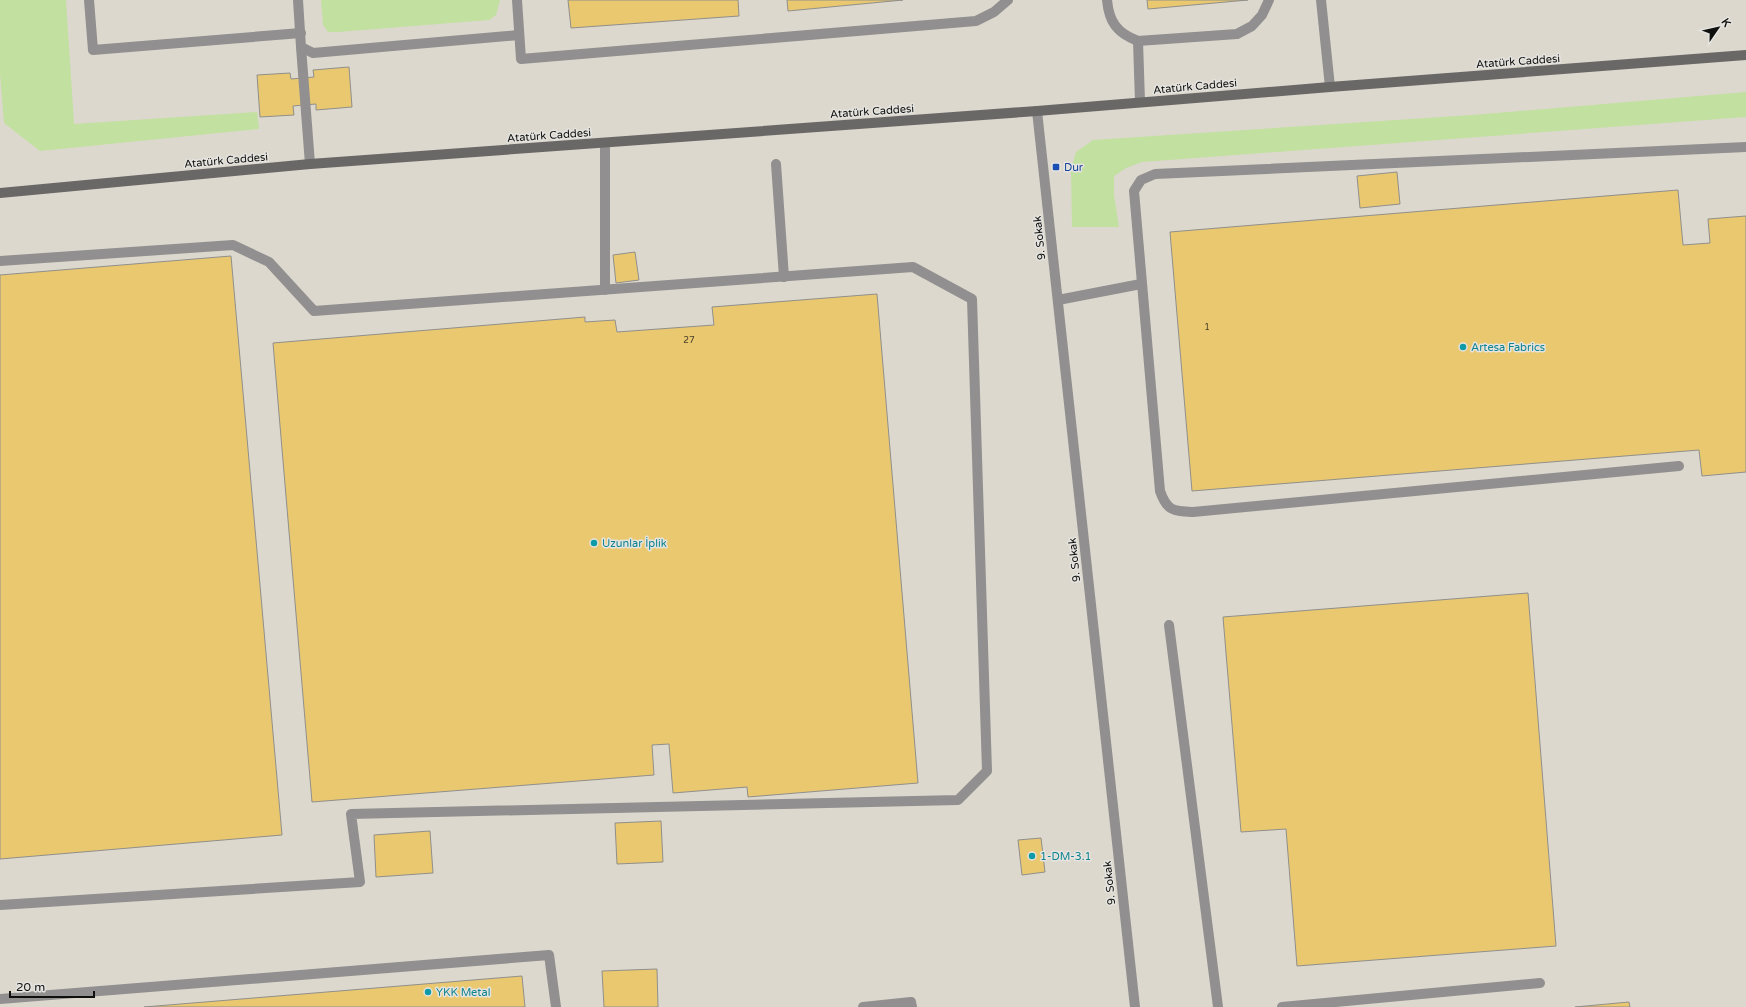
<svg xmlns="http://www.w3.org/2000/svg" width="1746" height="1007" font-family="'Varela Round',sans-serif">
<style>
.built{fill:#dcd8cd}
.green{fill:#c2e0a0}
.building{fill:#eac86f;stroke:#908f8c}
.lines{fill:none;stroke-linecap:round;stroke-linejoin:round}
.lane{stroke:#918f8f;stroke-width:10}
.street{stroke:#918f8f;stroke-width:10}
.secondary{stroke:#6a6767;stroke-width:10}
.transit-dot{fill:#1a4fb4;stroke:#e5e4e0;stroke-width:1.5}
.culture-dot{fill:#0f9aa8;stroke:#e5e4e0;stroke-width:1.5}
.labels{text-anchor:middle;stroke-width:3;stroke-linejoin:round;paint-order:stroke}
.number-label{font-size:9px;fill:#463d26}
.street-label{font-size:11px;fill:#0f0f0d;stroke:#e5e4e0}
.transit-label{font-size:11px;fill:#164399;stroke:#e5e4e0;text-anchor:start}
.culture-label{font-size:11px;fill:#0d838f;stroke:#e5e4e0;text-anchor:start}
</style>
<rect width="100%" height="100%" fill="#e5e4e0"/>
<rect class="built" x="0" y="0" width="1746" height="1007"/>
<g class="green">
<polygon points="0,0 66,0 74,124 257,112 259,129 40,151 4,123 0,73"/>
<polygon points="321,0 500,0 496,15 489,20 338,32 328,32 323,25"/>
<polygon points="1746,92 1746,117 1142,162 1126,168 1114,176 1114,195 1119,227 1072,227 1071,170 1076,152 1093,140 1472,115"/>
</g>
<g class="building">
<polygon points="568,0 738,0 739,16 571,28"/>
<polygon points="787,0 903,0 788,11"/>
<polygon points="1147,0 1248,0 1148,9"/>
<polygon points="349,67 352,107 316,110 316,104 293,106 294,115 260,117 257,75 290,73 291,79 314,77 313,70"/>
<polygon points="1397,172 1400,204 1360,208 1357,176"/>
<polygon points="1678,190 1683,245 1710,243 1708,219 1746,216 1746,472 1702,476 1699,450 1192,491 1170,232"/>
<polygon points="635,252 639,280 616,283 613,255"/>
<polygon points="231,256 282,835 0,859 0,275"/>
<polygon points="877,294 918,783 748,797 747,787 673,793 669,744 652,745 654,775 312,802 273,343 585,317 585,322 615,320 617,332 714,325 712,307"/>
<polygon points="1528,593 1556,946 1297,966 1286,829 1241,832 1223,617"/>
<polygon points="661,821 663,862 617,864 615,823"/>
<polygon points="430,831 433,873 376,877 374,835"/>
<polygon points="1041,838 1045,872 1022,875 1018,840"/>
<polygon points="657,969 658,1007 604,1007 602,971"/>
<polygon points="522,976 525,1007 144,1007"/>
<polygon points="1629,1002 1630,1007 1575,1007"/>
</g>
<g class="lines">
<g class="lane">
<polyline points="89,0 93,50 301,33"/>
<polyline points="298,0 301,47 313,53 519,35"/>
<polyline points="517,0 521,59 976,21 994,12 1008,0"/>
<path d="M1107,0C1109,22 1117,33 1138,41L1237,34L1252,26L1262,15L1269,0"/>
<polyline points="1321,0 1330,87"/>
<polyline points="1138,41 1140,102"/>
<polyline points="605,143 605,290"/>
<polyline points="776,164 784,277"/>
<polyline points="0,261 233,245 269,262 314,311 913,267 972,299 987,771 958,800 351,814 360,882 0,905"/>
<polyline points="1058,300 1141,284"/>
<path d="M1679,466L1193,512C1173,511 1167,511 1160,491L1134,191L1141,180L1155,174L1746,147"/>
<polyline points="1169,625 1218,1007"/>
<polyline points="0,999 549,955 556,1007"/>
<polyline points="863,1007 911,1002 912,1007"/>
<polyline points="1282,1007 1540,983"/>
</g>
<g class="street">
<polyline points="301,47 310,164"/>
<polyline points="1037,111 1135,1007"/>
</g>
<polyline class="secondary" points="0,193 310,164 1037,111 1330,87 1746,55"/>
</g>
<rect class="transit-dot" x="1052" y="163" width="8" height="8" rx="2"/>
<g class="culture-dot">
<circle cx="1463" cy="347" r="4"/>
<circle cx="594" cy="543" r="4"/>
<circle cx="1032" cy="856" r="4"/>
<circle cx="428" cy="992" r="4"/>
</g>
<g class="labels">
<g class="number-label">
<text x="1207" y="330">1</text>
<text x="689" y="343">27</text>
</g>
<g class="street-label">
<text transform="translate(1518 61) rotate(-4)" y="4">Atatürk Caddesi</text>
<text transform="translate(1195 86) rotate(-5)" y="4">Atatürk Caddesi</text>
<text transform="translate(872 111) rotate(-4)" y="4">Atatürk Caddesi</text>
<text transform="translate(549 135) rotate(-4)" y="4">Atatürk Caddesi</text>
<text transform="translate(226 160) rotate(-5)" y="4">Atatürk Caddesi</text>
<text transform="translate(1039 238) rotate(-96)" y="4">9. Sokak</text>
<text transform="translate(1074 560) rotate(-96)" y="4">9. Sokak</text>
<text transform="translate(1109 883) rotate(-96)" y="4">9. Sokak</text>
</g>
<g class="transit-label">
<text x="1064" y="171">Dur</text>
</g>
<g class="culture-label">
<text x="1471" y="351">Artesa Fabrics</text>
<text x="602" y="547">Uzunlar İplik</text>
<text x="1040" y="860">1-DM-3.1</text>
<text x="436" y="996">YKK Metal</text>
</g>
</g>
<g transform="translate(1718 28) rotate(56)" stroke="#e5e4e0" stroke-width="3" paint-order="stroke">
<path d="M0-3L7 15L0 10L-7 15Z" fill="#0f0f0d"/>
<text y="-6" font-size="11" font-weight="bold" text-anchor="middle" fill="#0f0f0d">K</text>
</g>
<path d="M10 991v6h84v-6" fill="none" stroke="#0f0f0d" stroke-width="2"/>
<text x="16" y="991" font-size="12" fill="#0f0f0d" stroke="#e5e4e0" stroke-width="3" paint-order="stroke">20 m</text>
</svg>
